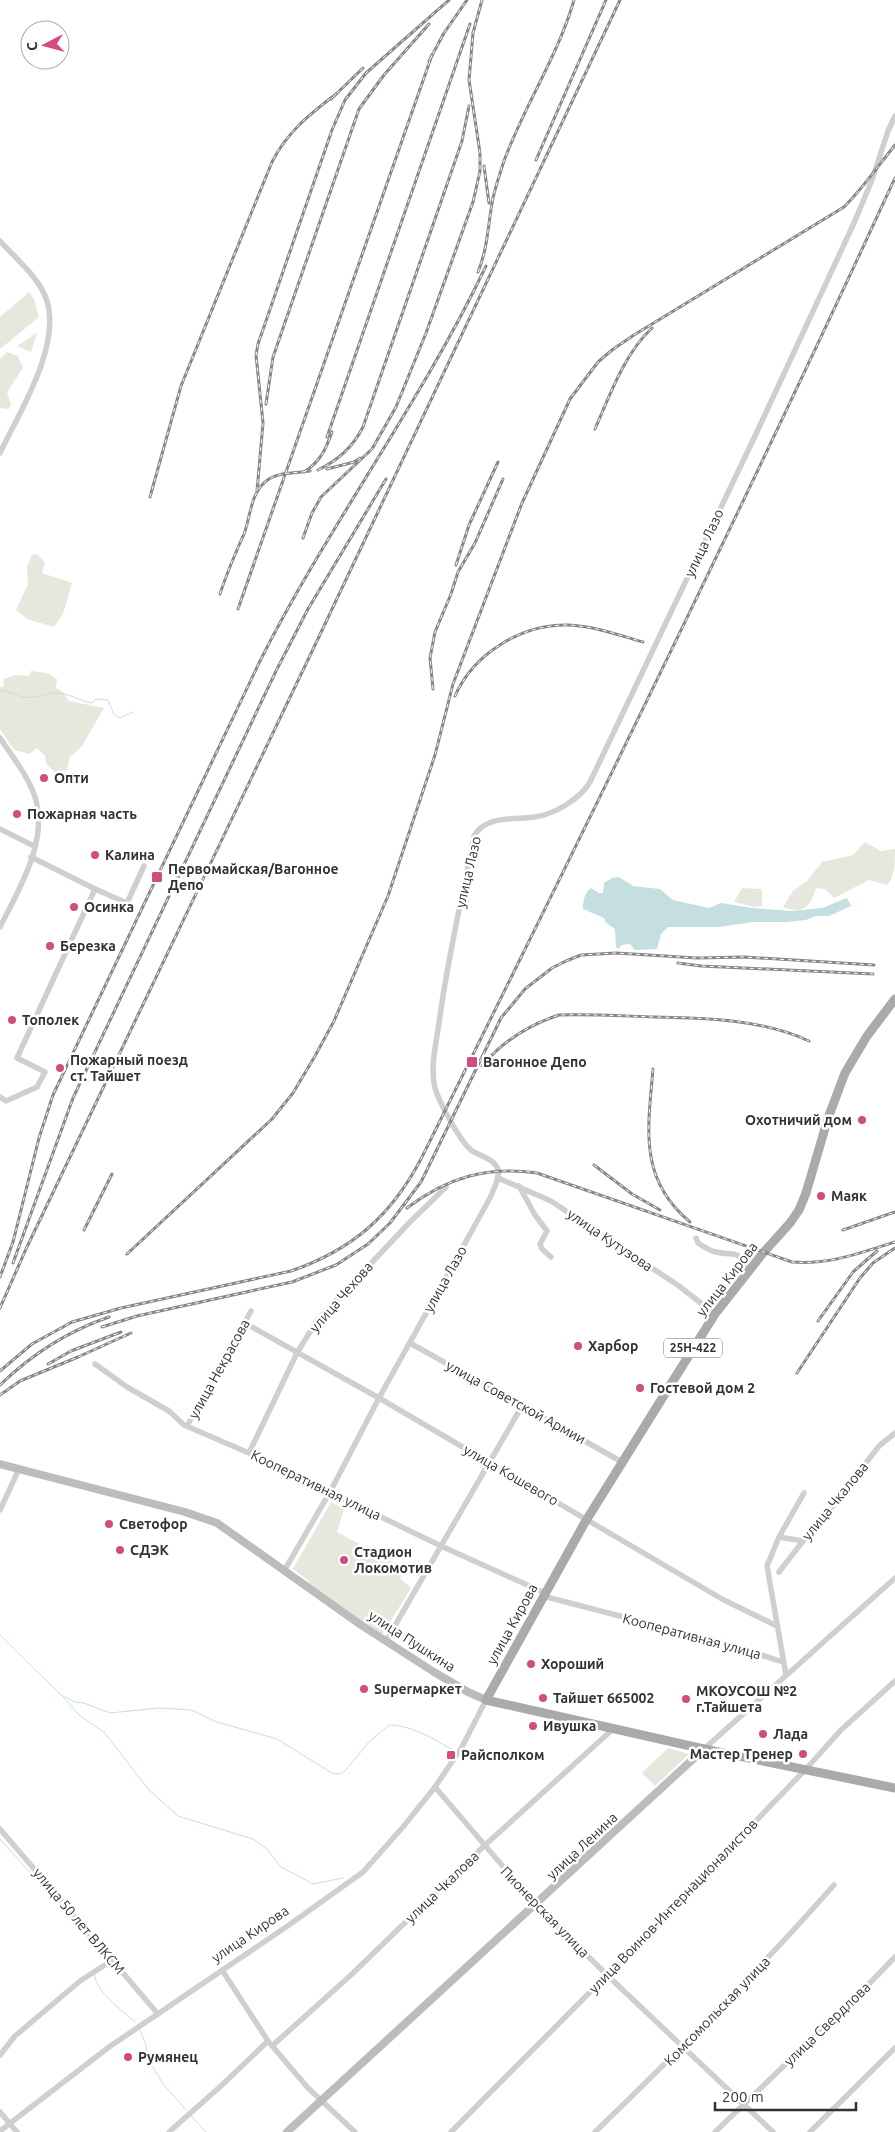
<svg xmlns="http://www.w3.org/2000/svg" width="895" height="2132" font-family="Ubuntu,sans-serif">
<style>
.green{fill:#e6e8dd}
.water{fill:#c5dfe0}
.lines{fill:none;stroke-linecap:round;stroke-linejoin:round}
.stream{stroke:#c5dfe0;stroke-width:1}
.minor{stroke:#cfcfcf;stroke-width:5.5}
.secondary{stroke:#bcbcbc;stroke-width:8}
.primary{stroke:#aaa;stroke-width:9}
.rail-casing{stroke:#878787;stroke-width:3}
.rail{stroke:#fff;stroke-width:1;stroke-dasharray:4;stroke-linecap:butt}
.poi-dot{fill:#d24b81;stroke:#fff;stroke-width:2}
.labels{text-anchor:middle;stroke-width:5;stroke-linejoin:round;paint-order:stroke}
.shield{fill:#fff;stroke:#707070;stroke-width:1}
.shield-label{font-size:12px;font-weight:bold;fill:#323232}
.street-label{font-size:14px;fill:#323232;stroke:#fff}
.poi-label{font-size:14px;font-weight:bold;fill:#323232;stroke:#fff;text-anchor:start}
</style>
<rect width="100%" height="100%" fill="#fff"/>
<g class="green">
<polygon points="29,292 34,299 39,317 0,349 0,317"/>
<polygon points="37,333 31,352 17,346"/>
<polygon points="7,352 18,356 23,368 7,392 11,404 9,409 0,408 0,359"/>
<polygon points="37,554 45,562 42,573 72,583 63,614 54,627 27,619 16,610 28,584 27,567 32,555"/>
<polygon points="31,671 47,673 57,679 56,688 62,691 69,701 104,708 82,746 70,757 67,770 55,772 46,764 45,756 37,748 29,754 14,750 0,729 0,687 3,687 4,679 16,675 29,676"/>
<path d="M865,842L881,851L895,849C895,861 895,877 887,885L869,880L834,898L825,889L816,888C811,906 803,915 783,907L793,891L807,881L822,862L853,855Z"/>
<polygon points="742,888 762,889 762,906 754,907 734,902"/>
<polygon points="331,1502 344,1509 337,1532 406,1569 400,1578 411,1588 382,1635 308,1583 309,1581 293,1569"/>
<polygon points="668,1748 689,1754 655,1786 642,1773"/>
</g>
<path class="water" d="M619,877L633,886L660,889L673,900L709,908L721,903L752,908L791,911L822,908L847,898L851,906L829,916H815L806,920L787,922H753L719,927H668L661,934L657,949L635,950L630,944L621,945L619,949L616,947L615,929L606,923L604,918L583,909C583,901 584,893 591,888L599,893H603L604,883L612,878Z"/>
<g class="lines">
<g class="stream">
<path d="M0,690C8,691 15,695 23,697C33,699 43,694 54,693C68,692 77,700 91,703L96,699L108,700L114,714L119,718L133,712"/>
<path d="M0,1635L61,1695L75,1702L84,1703L110,1713L159,1708L191,1710L217,1722L277,1739L332,1773L340,1774L345,1771L368,1743L389,1725C412,1725 435,1740 455,1751"/>
<polyline points="63,1697 80,1716 104,1732 149,1790 178,1816 253,1839 266,1848 281,1867 313,1884 343,1878"/>
<polyline points="464,1755 479,1750"/>
<polyline points="0,1839 97,1947"/>
<path d="M95,1975C93,1989 124,2012 135,2022"/>
<polyline points="140,2030 146,2045 147,2057 163,2084 187,2111"/>
<polyline points="191,2116 206,2132"/>
</g>
<g class="minor">
<path d="M0,241C16,259 40,278 47,301C61,347 19,413 0,453"/>
<path d="M0,738C12,756 28,776 35,797C49,841 19,889 0,927"/>
<polyline points="0,829 34,846"/>
<polyline points="95,889 127,903 144,866"/>
<polyline points="0,1097 6,1101 37,1087 45,1072 17,1058 95,889 31,857"/>
<polyline points="498,1178 551,1201 679,1286 715,1314"/>
<polyline points="519,1186 535,1215 547,1231 540,1244 542,1249 551,1257"/>
<path d="M696,1238L698,1243C704,1247 710,1251 716,1252C736,1257 738,1247 748,1272"/>
<polyline points="245,1323 379,1398 722,1599 777,1626"/>
<polyline points="410,1343 622,1462"/>
<polyline points="95,1364 127,1387 169,1411 184,1425 249,1453 441,1546 545,1593"/>
<polyline points="187,1426 251,1311"/>
<polyline points="249,1453 297,1353 316,1322 409,1223 446,1187"/>
<polyline points="0,1510 19,1469"/>
<polyline points="779,1537 803,1541"/>
<path d="M284,1571L330,1492L379,1398L490,1198C493,1190 500,1178 498,1170C496,1159 479,1156 471,1150C460,1141 439,1102 435,1088C430,1067 436,1044 439,1023C447,961 462,898 474,836C486,815 514,820 535,817C555,814 580,799 590,782L755,436L854,223L872,180L888,131L895,116"/>
<polyline points="779,1572 803,1541 815,1529 879,1446 895,1433"/>
<polyline points="543,1596 727,1644 783,1662"/>
<polyline points="386,1641 522,1406"/>
<polyline points="786,1675 767,1566 779,1537 804,1493"/>
<polyline points="704,1749 895,1578"/>
<polyline points="435,1787 536,1905 607,1975 773,2132"/>
<polyline points="0,1829 158,2014"/>
<polyline points="222,1970 268,2041 308,2088 355,2132"/>
<polyline points="272,2046 351,1975 484,1846 613,1729"/>
<polyline points="0,2055 15,2036 80,1981 108,1963"/>
<polyline points="0,2112 17,2132"/>
<polyline points="0,2131 109,2047 289,1925 363,1872 403,1827 435,1787 462,1747 486,1700"/>
<polyline points="169,2132 222,2085 268,2041"/>
<polyline points="451,2132 607,1975 806,1769 841,1730 895,1681"/>
<path d="M595,2132C678,2052 758,1971 834,1885"/>
<polyline points="715,2132 866,1987 895,1957"/>
<polyline points="810,2132 895,2048"/>
</g>
<g class="secondary">
<polyline points="0,1464 185,1512 217,1523 361,1625 434,1672 468,1692 486,1700"/>
<polyline points="287,2132 704,1749"/>
</g>
<polyline class="primary" points="895,999 867,1036 845,1073 828,1118 806,1193 799,1210 790,1223 763,1253 715,1314 676,1376 584,1524 486,1700 704,1749 895,1788"/>
<g class="rail-casing">
<g id="rail">
<polyline points="429,61 444,33 467,0"/>
<polyline points="331,99 363,68"/>
<polyline points="536,160 606,0"/>
<polyline points="484,166 489,203"/>
<path d="M478,272C488,248 488,223 493,198C496,185 500,173 504,161C524,106 558,56 574,0"/>
<polyline points="266,404 273,357 359,109 384,75 429,24"/>
<path d="M595,429C610,395 624,354 652,328"/>
<polyline points="327,437 470,24"/>
<polyline points="327,469 354,462 360,458"/>
<path d="M318,470C339,460 353,447 363,427L462,141L469,106"/>
<path d="M304,472C320,462 326,449 332,432"/>
<polyline points="257,491 263,423 256,355 258,344 332,130 345,100 366,73 449,0"/>
<path d="M150,497L181,386L272,162C287,132 310,114 336,94"/>
<polyline points="303,538 312,513 321,497 372,449 396,407 426,333 473,202 480,171 480,153 469,80 473,33 482,0"/>
<polyline points="456,565 469,525 498,462"/>
<path d="M220,594C227,572 235,554 244,534C251,516 250,491 269,479C280,472 297,473 310,471"/>
<polyline points="238,609 432,55"/>
<polyline points="433,689 430,658 435,632 451,594 458,572 475,543 503,479"/>
<path d="M455,696C474,653 522,624 568,625C594,626 619,635 643,642"/>
<polyline points="678,963 701,966 873,974"/>
<path d="M482,1066C503,1041 528,1025 559,1015C591,1014 623,1016 655,1017C707,1018 761,1019 809,1041"/>
<path d="M653,1069C648,1128 638,1179 690,1222"/>
<polyline points="594,1165 632,1194 660,1210"/>
<path d="M407,1208C448,1177 487,1166 537,1173L792,1262C829,1265 860,1253 895,1242"/>
<polyline points="84,1230 112,1174"/>
<polyline points="843,1230 895,1212"/>
<path d="M127,1254L272,1119L293,1093L315,1056L334,1021L388,896L435,755L453,684L522,503L570,399L598,362L612,350L634,335L844,207C863,188 878,166 895,145"/>
<polyline points="13,1263 73,1098 277,669 308,609 386,479"/>
<path d="M0,1277L13,1242L39,1138L53,1095L260,661C328,526 421,403 486,266"/>
<polyline points="0,1308 26,1249 316,643 620,0"/>
<polyline points="818,1321 853,1272 877,1251"/>
<polyline points="102,1327 137,1316 292,1282 336,1265 368,1244 390,1223 421,1182 501,1018 525,989 552,968 566,961 581,955 616,953 697,958 744,957 874,965"/>
<polyline points="48,1364 71,1351 121,1332"/>
<path d="M0,1371L32,1344L72,1322L121,1308L291,1271C352,1250 391,1216 421,1159C583,834 743,508 895,178"/>
<polyline points="797,1373 860,1278 873,1263 895,1248"/>
<path d="M0,1385C31,1355 68,1331 109,1317"/>
<polyline points="0,1395 20,1381 78,1357 131,1333"/>
</g>
</g>
<use href="#rail" class="rail"/>
</g>
<g class="poi-dot">
<circle cx="44" cy="778" r="5"/>
<circle cx="17" cy="814" r="5"/>
<circle cx="95" cy="855" r="5"/>
<rect x="151" y="871" width="12" height="12" rx="2.5"/>
<circle cx="74" cy="907" r="5"/>
<circle cx="50" cy="946" r="5"/>
<circle cx="12" cy="1020" r="5"/>
<rect x="466" y="1056" width="12" height="12" rx="2.5"/>
<circle cx="60" cy="1068" r="5"/>
<circle cx="862" cy="1120" r="5"/>
<circle cx="821" cy="1196" r="5"/>
<circle cx="578" cy="1346" r="5"/>
<circle cx="640" cy="1388" r="5"/>
<circle cx="109" cy="1524" r="5"/>
<circle cx="120" cy="1550" r="5"/>
<circle cx="344" cy="1560" r="5"/>
<circle cx="531" cy="1664" r="5"/>
<circle cx="364" cy="1689" r="5"/>
<circle cx="543" cy="1698" r="5"/>
<circle cx="686" cy="1699" r="5"/>
<circle cx="533" cy="1726" r="5"/>
<circle cx="763" cy="1734" r="5"/>
<circle cx="803" cy="1754" r="5"/>
<rect x="446" y="1750" width="10" height="10" rx="2.5"/>
<circle cx="128" cy="2057" r="5"/>
</g>
<g class="labels">
<rect class="shield" x="664" y="1338.5" width="58" height="19" rx="4"/>
<g class="shield-label">
<text x="693" y="1352">25Н-422</text>
</g>
<g class="street-label">
<text transform="translate(704 543) rotate(-65)" y="5">улица Лазо</text>
<text transform="translate(468 872) rotate(-77)" y="5">улица Лазо</text>
<text transform="translate(610 1240) rotate(34)" y="5">улица Кутузова</text>
<text transform="translate(445 1279) rotate(-61)" y="5">улица Лазо</text>
<text transform="translate(727 1279) rotate(-52)" y="5">улица Кирова</text>
<text transform="translate(341 1297) rotate(-49)" y="5">улица Чехова</text>
<text transform="translate(219 1369) rotate(-61)" y="5">улица Некрасова</text>
<text transform="translate(516 1402) rotate(29)" y="5">улица Советской Армии</text>
<text transform="translate(511 1475) rotate(30)" y="5">улица Кошевого</text>
<text transform="translate(316 1485) rotate(26)" y="5">Кооперативная улица</text>
<text transform="translate(835 1501) rotate(-51)" y="5">улица Чкалова</text>
<text transform="translate(512 1624) rotate(-61)" y="5">улица Кирова</text>
<text transform="translate(692 1636) rotate(15)" y="5">Кооперативная улица</text>
<text transform="translate(412 1641) rotate(33)" y="5">улица Пушкина</text>
<text transform="translate(582 1846) rotate(-43)" y="5">улица Ленина</text>
<text transform="translate(442 1887) rotate(-44)" y="5">улица Чкалова</text>
<text transform="translate(673 1906) rotate(-46)" y="5">улица Воинов-Интернационалистов</text>
<text transform="translate(545 1912) rotate(46)" y="5">Пионерская улица</text>
<text transform="translate(79 1921) rotate(50)" y="5">улица 50 лет ВЛКСМ</text>
<text transform="translate(250 1934) rotate(-34)" y="5">улица Кирова</text>
<text transform="translate(717 2011) rotate(-46)" y="5">Комсомольская улица</text>
<text transform="translate(827 2024) rotate(-44)" y="5">улица Свердлова</text>
</g>
<g class="poi-label">
<text x="54" y="783">Опти</text>
<text x="27" y="819">Пожарная часть</text>
<text x="105" y="860">Калина</text>
<text x="168" y="874">Первомайская/Вагонное<tspan x="168" dy="16">Депо</tspan></text>
<text x="84" y="912">Осинка</text>
<text x="60" y="951">Березка</text>
<text x="22" y="1025">Тополек</text>
<text x="70" y="1065">Пожарный поезд<tspan x="70" dy="16">ст. Тайшет</tspan></text>
<text x="483" y="1067">Вагонное Депо</text>
<text x="852" y="1125" text-anchor="end">Охотничий дом</text>
<text x="831" y="1201">Маяк</text>
<text x="588" y="1351">Харбор</text>
<text x="650" y="1393">Гостевой дом 2</text>
<text x="119" y="1529">Светофор</text>
<text x="130" y="1555">СДЭК</text>
<text x="354" y="1557">Стадион<tspan x="354" dy="16">Локомотив</tspan></text>
<text x="541" y="1669">Хороший</text>
<text x="374" y="1694">Superмаркет</text>
<text x="696" y="1696">МКОУСОШ №2<tspan x="696" dy="16">г.Тайшета</tspan></text>
<text x="553" y="1703">Тайшет 665002</text>
<text x="543" y="1731">Ивушка</text>
<text x="773" y="1739">Лада</text>
<text x="793" y="1759" text-anchor="end">Мастер Тренер</text>
<text x="461" y="1760">Райсполком</text>
<text x="138" y="2062">Румянец</text>
</g>
</g>
<g transform="translate(45 45) rotate(264)"><circle r="24" fill="#ffffff" stroke="#adadad"/>
<path d="M0-4L9 19L0 12L-9 19Z" fill="#d24b81"/>
<text y="-8" font-size="14" font-weight="bold" text-anchor="middle" fill="#323232">С</text>
</g>
<path d="M715 2102v8h141v-8" fill="none" stroke="#323232" stroke-width="2.5"/>
<text x="722" y="2102" font-size="15" fill="#323232" stroke="#ffffff" stroke-width="4" paint-order="stroke">200 m</text>
</svg>
